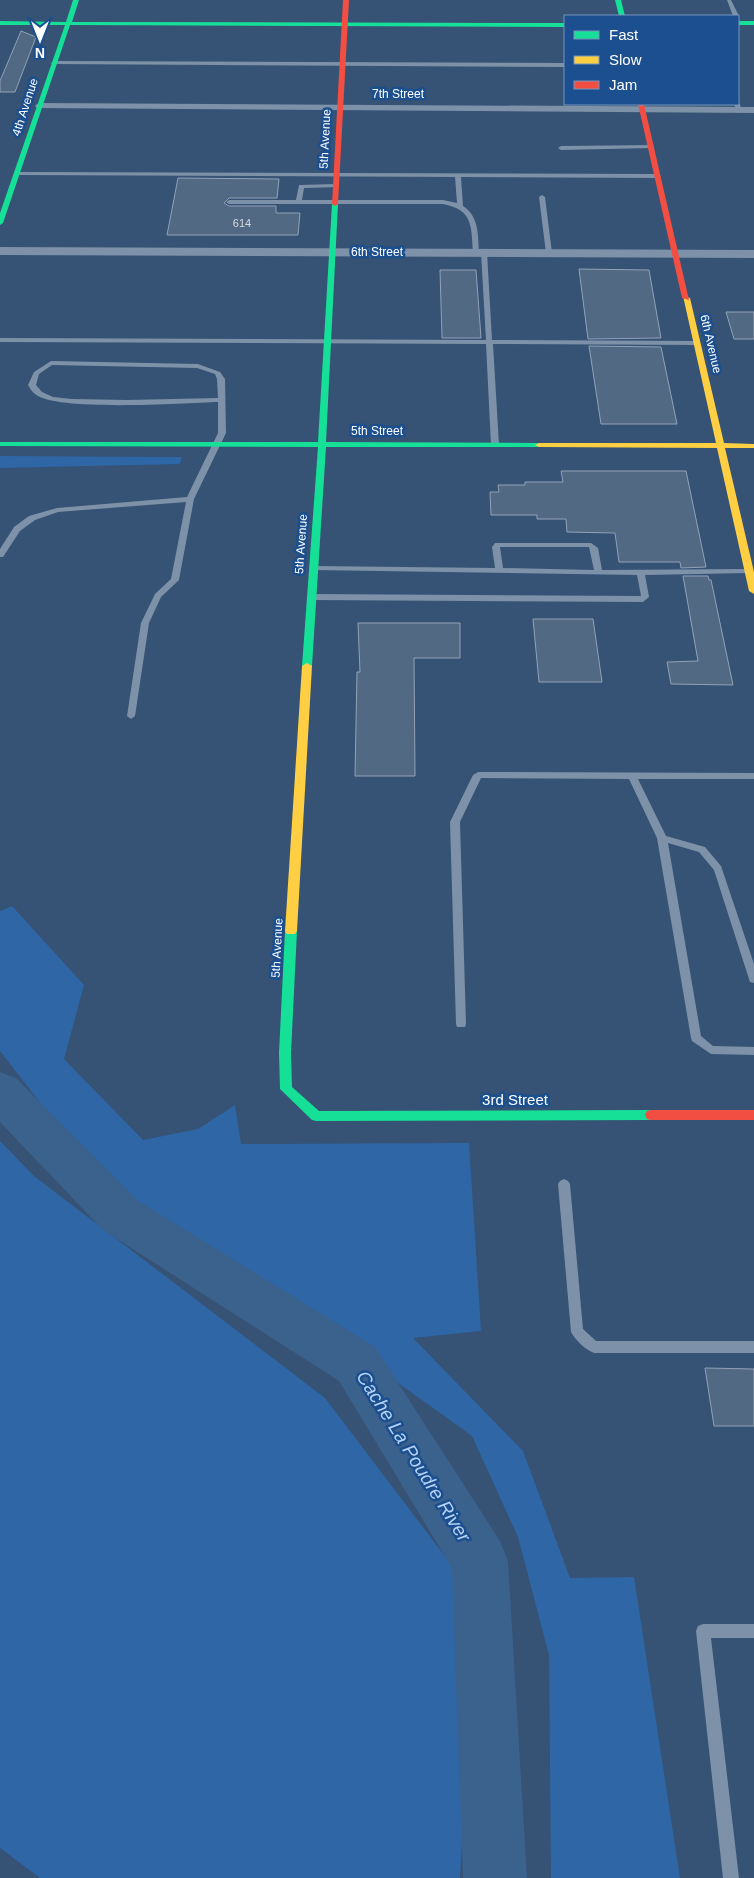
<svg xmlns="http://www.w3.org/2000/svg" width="754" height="1878" font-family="Helvetica,sans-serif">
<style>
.green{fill:#2f66a5}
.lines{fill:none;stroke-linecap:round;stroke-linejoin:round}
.river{fill:#3b618d;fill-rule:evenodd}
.building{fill:#526984;stroke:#92a2b6}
.lane{fill:#7d92a8;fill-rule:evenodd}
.street{fill:#7d92a8;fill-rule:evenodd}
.fast{fill:#16e098;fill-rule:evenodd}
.slow{fill:#ffcf43;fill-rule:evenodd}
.jam{fill:#f24e42;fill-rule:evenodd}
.labels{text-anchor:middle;stroke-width:5;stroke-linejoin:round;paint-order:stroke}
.far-number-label{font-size:11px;fill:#d4dae0}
.far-street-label{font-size:12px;fill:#fff;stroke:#1b4f8f}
.street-label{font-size:15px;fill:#fff;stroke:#1b4f8f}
.near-water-label{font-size:19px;font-style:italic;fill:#b5d3f5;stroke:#1b4f8f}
</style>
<rect width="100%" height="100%" fill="#365274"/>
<g class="green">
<polygon points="0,456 182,457 180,464 0,468"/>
<polygon points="12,906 84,985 64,1059 143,1140 198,1129 235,1105 241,1144 469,1143 481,1331 413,1338 523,1451 570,1578 634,1577 680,1878 551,1878 549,1655 518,1537 472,1436 263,1286 130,1197 62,1131 0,1051 0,911"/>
<polygon points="0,1141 34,1176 325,1398 457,1572 464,1805 460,1878 40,1878 0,1848"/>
</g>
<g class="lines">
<polygon class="river" points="0,1072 16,1078 137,1200 375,1347 500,1541 508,1561 527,1878 463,1878 452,1568 339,1381 103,1230 0,1122"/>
</g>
<g class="building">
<polygon points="21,31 36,37 15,92 0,92 0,81"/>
<polygon points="178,178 279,179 277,198 229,198 224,203 229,206 276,206 276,213 300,213 298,235 167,235"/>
<polygon points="579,269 649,270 661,338 588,339"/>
<polygon points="440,270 476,270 481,338 442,338"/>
<polygon points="726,312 754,312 754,339 734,339"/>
<polygon points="589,346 661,347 677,424 601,424"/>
<polygon points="561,471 686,471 706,567 681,568 680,562 619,562 615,533 567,532 566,519 537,519 537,515 491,515 490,492 499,492 498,485 525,485 525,482 563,482"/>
<polygon points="683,576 708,576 709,580 711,580 733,685 671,684 667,662 698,661"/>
<polygon points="533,619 593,619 602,682 539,682"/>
<polygon points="358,623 460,623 460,658 414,658 415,776 355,776 357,672 360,672"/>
<polygon points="705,1368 754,1369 754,1426 714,1426"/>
</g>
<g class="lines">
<g class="lane">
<polygon points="727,0 731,0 739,16 738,17 733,16"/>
<polygon points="54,61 565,63 565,67 52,64 51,63"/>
<polygon points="738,103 740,104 741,110 736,109 734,104"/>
<polygon points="653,145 654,146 651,148 561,150 558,148 561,146"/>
<path d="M17,172L658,174L661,176L658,178L461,177L463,206C479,216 478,235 479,252L476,254L473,252C471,225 473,210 443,204H229L226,202L229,200H296L299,185L336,184L338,185V187L304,188L302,200H443L457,203L455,177L15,175V173Z"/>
<polygon points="542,195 545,197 552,253 549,255 546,253 539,197"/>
<polygon points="484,250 487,252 492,340 697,341 700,343 697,345 493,344 499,445 495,447 491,445 486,344 0,342 0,338 486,340 481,252"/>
<path d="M51,361L198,364L220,372L225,379L226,433L194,499L179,580L161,597L149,623L135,716L131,719L127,716L141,623L155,594L171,579L186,502L58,512L35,520L20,531L3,557H0V549L14,527L29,516L57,508L187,497L218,433V402C185,403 56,412 35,394C32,392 30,388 28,385L34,372ZM52,365L197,368L215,374L217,379L218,398L127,400L72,399L53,397L42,392L36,385L39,374Z"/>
<path d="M495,543H591L598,548L602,570L749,569L753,571L749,573L645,575L649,597L643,602L311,600L307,597L311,594L641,596L637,575L313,570L309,568L313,566L495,568L492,547ZM500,547H589L594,570L503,568Z"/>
<polygon points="478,772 754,773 754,779 638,779 666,836 705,847 721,866 754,964 754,983 750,982 749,979 714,870 699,852 668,843 701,1036 713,1046 754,1047 754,1055 711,1054 692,1041 691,1038 657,838 629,779 481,778 460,822 466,1024 465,1027 457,1027 456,1024 450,822 473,775"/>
<path d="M564,1179L568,1181L570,1184L583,1329L596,1341H754V1353H594C586,1350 575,1340 571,1332L558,1184L560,1181Z"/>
<polygon points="703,1624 754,1624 754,1638 711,1638 739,1878 723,1878 696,1631 698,1626"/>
</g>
<g class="street">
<polygon points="41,103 754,107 754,113 37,108 35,106 37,104"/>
<polygon points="0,247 754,250 754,258 0,255"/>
</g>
<g class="fast">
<polygon points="73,0 79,0 72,22 565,23 565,27 70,25 3,223 0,225 0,213 65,25 0,25 0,21 66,22"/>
<polygon points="615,0 621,0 625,16 619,16"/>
<rect x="738" y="21" width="16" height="4"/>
<polygon points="335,202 338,204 326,442 539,443 543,445 539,447 326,447 312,666 307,669 302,666 318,447 0,446 0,442 318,442 332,204"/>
<polygon points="291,927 295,928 297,931 291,1053 292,1087 319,1111 651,1110 655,1111 657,1115 655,1119 651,1120 316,1121 312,1120 280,1089 279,1053 285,931 287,928"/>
</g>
<g class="slow">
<polygon points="683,296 690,298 724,443 754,444 754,448 725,448 754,572 754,594 749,591 717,448 539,447 535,445 539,443 716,443"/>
<polygon points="307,663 312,666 297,931 295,934 287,934 285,931 302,666"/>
</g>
<g class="jam">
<polygon points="343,0 349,0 338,204 335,206 332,204"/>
<polygon points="638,104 644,104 689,300 682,298"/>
<polygon points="651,1110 754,1110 754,1120 651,1120 647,1119 645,1115 647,1111"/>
</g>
</g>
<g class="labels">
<g class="far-number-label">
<text x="242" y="227">614</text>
</g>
<g class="far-street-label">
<text x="398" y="98">7th Street</text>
<text transform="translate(25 107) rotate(-72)" y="4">4th Avenue</text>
<text transform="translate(325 139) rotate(-87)" y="4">5th Avenue</text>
<text x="377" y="256">6th Street</text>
<text transform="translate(711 344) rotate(77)" y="4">6th Avenue</text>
<text x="377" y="435">5th Street</text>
<text transform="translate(301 544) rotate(-86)" y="4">5th Avenue</text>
<text transform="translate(277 948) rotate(-87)" y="4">5th Avenue</text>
</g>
<g class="street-label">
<text x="515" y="1105">3rd Street</text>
</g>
<g class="near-water-label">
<text transform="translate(414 1456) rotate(58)" y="7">Cache La Poudre River</text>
</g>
</g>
<rect x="564" y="15" width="175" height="90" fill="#1b4f8f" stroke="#7695bc"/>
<rect x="574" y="31" width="25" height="8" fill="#16e098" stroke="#7695bc"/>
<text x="609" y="40" font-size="15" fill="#ffffff">Fast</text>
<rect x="574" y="56" width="25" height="8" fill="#ffcf43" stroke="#7695bc"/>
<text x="609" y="65" font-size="15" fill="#ffffff">Slow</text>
<rect x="574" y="81" width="25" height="8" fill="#f24e42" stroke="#7695bc"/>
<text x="609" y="90" font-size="15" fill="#ffffff">Jam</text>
<g transform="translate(40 40) rotate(180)" stroke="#1b4f8f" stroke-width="4" paint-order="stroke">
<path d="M0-4L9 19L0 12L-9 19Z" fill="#ffffff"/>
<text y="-8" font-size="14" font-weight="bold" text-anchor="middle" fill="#ffffff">N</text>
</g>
</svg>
